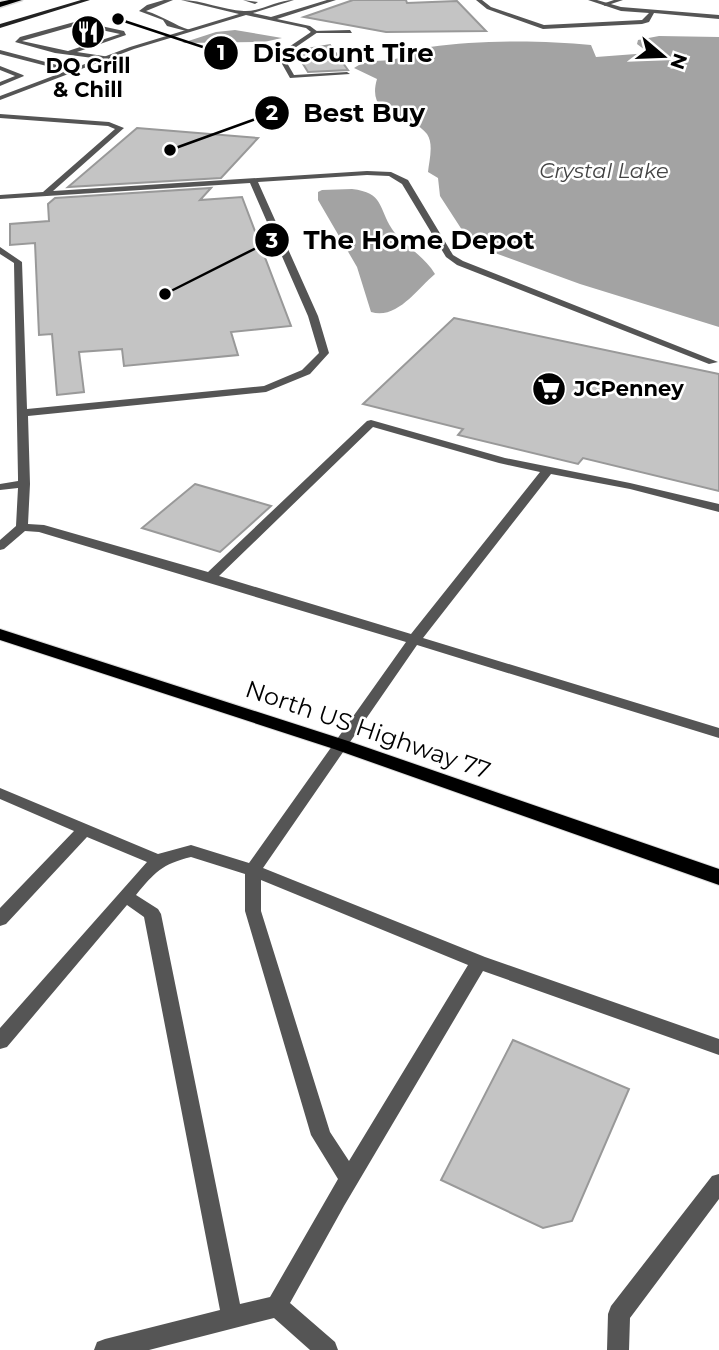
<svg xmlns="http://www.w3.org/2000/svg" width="719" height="1350" font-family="Montserrat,sans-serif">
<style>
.water{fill:#a3a3a3}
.building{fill:#c4c4c4;stroke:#999;stroke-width:2}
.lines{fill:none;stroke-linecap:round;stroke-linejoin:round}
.primary-casing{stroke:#dbdbdb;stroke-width:2}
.highway-casing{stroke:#dbdbdb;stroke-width:3}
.lane{fill:#555;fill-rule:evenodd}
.street{fill:#555;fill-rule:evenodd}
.secondary{fill:#222;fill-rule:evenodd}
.primary{fill:#000;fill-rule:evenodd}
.highway{fill:#000;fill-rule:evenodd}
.labels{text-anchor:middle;stroke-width:5;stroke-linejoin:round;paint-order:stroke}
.far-poi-label{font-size:21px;font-weight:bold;fill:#000;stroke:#fff}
.far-water-label{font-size:21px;font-style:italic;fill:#444;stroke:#fff}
.street-label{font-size:24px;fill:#000;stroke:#fff}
.leader{fill:none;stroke:#000;stroke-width:2.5}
.callout-dot{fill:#000;stroke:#fff;stroke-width:2.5}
.mark-label{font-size:21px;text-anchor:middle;font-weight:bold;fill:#fff}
.callout-label{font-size:26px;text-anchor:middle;font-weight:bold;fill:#000;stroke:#fff;stroke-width:5;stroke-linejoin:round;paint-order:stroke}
</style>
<rect width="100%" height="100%" fill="#fff"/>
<g class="water">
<polygon points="235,30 282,38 264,42 182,43 216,32"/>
<path d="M659,36L719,37V327L580,284L495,253L464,233L440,196L438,178L428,172C429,161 434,144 427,134C411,112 365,120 377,79L354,68C366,59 380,62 395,59C407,57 417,49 430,47C479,40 541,40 591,45L596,57L649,53L637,44L638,40Z"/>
<path d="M352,189C384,193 378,207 392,229C401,244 423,254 435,274C417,289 397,320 371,312L357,267L318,200V192L322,190Z"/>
</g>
<g class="building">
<polygon points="353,0 406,0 407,3 457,1 486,31 386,32 304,17"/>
<polygon points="330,45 348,70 308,72 295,51"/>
<polygon points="137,128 258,138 221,178 68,187"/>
<polygon points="211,188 200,200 242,197 291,326 231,332 238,355 124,366 122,349 79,352 84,392 57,395 52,334 39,335 35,243 10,245 10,224 49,221 48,204 55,198"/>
<polygon points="454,318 719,374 719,491 583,458 578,464 458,435 463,429 363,404"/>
<polygon points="195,484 271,506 220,552 142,528"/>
<polygon points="513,1040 629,1089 572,1221 543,1228 441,1180"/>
</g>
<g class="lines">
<g class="primary-casing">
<polygon id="primary" points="0,629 348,741 719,869 719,885 334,749 0,640"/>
</g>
<g class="highway-casing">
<polygon id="highway" points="9,0 22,0 0,7 0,2"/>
</g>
<g class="lane">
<path d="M164,0H173L146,11C163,16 174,25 190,30V32L167,26L163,20L139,11L147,5Z"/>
<polygon points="243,0 258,2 255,4"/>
<polygon points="614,0 623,0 605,6 602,4"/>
<path d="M78,21L124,31L126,35L77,52L110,57L108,60L55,53L15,42L20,37ZM78,25L120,34L68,51L22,41Z"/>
<polygon points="350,30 352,33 310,33 313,31"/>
<polygon points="0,50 76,70 77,71 74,73 0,54"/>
<polygon points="0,66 23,75 24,76 0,86 0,82 15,76 0,70"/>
<path d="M0,114L109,122L124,128L53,191L367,171L391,172L408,180L453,255L463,261L718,362L709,364L457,265L446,257L402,184L389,176L367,175L258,182L318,316L329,353L310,374L266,392L28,416L30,484L28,524L44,525L208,572L367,421L371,420L505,458L630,483L719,504V512L630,489L551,474L423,638L719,728V738L417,645L263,868L485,957L719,1039V1055L483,971L344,1206L290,1303L335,1342L338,1350H310L274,1318L149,1350H94L97,1342L105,1339L220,1310L144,917L127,905L7,1047L0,1049V1028L147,862L87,837L6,924L0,926V908L74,831L0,799V788L158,854L191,845L249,863L406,642L39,532L25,531L4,549L0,550V540L16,526L18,488L0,490V484L18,481V477L14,263L0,254V247L22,262L27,409L264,386L302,370L319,353L308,316L250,183L0,199V195L43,192L115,129L108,126L0,118ZM373,427L499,463L540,472L411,634L219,576ZM191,857L245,874V911L311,1135L338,1179L270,1297L240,1304L161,914L158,909L136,895C155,872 162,864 191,857ZM261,880L468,965L349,1161L330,1132L261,911Z"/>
<polygon points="719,1174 719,1199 630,1318 629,1350 607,1350 608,1314 611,1306 712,1176"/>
</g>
<g class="street">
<path d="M181,0C203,0 222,10 244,11C260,12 277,0 294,0L253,13L271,17L327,0H336L277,19L310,26L318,32L283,56L294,75L347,72L350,74L290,78L277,55L311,32L306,28L246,15L134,49L0,100V96L130,47L239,14Z"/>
<polygon points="476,0 482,0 491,7 544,25 642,20 649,13 621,11 588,0 597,0 621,7 719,15 719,19 654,13 649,22 642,24 543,29 487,9"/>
</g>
<polygon class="secondary" points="81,0 90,0 0,28 0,24"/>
<use href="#primary" class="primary"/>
<use href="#highway" class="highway"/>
</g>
<defs>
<g id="restaurant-disc" transform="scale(1.75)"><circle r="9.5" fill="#000" stroke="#fff"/><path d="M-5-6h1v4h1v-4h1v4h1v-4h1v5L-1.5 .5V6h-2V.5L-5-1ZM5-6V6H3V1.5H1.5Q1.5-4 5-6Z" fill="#fff"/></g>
<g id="supermarket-disc" transform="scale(1.75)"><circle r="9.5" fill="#000" stroke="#fff"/><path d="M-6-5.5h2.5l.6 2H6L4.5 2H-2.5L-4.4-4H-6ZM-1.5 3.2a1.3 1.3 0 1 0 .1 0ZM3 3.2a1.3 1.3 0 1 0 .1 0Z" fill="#fff"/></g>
</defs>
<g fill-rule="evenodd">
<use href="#restaurant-disc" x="88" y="32"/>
<use href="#supermarket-disc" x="549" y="389"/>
</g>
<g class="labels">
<g class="far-poi-label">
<text x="88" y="73">DQ Grill<tspan x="88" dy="24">&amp; Chill</tspan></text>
<text x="574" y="396" text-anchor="start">JCPenney</text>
</g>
<g class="far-water-label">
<text x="604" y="178">Crystal Lake</text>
</g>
<g class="street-label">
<text transform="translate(368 730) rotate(19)" y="8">North US Highway 77</text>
</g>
</g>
<path class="leader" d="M118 19L221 53M170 150L272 113M165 294L272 240"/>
<g class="callout-dot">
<circle cx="118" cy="19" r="7"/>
<circle cx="170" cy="150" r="7"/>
<circle cx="165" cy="294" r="7"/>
<circle cx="221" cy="53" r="18"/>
<circle cx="272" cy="113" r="18"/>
<circle cx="272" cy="240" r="18"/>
</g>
<g class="mark-label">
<text x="221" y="60">1</text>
<text x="272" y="120">2</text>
<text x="272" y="248">3</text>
</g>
<g class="callout-label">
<text x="343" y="62">Discount Tire</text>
<text x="364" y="122">Best Buy</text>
<text x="419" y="249">The Home Depot</text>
</g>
<g transform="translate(663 56) rotate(109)" stroke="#ffffff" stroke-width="5" paint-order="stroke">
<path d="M0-5L12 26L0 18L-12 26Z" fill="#000000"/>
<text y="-10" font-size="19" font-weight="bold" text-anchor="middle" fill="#000000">N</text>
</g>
</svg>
